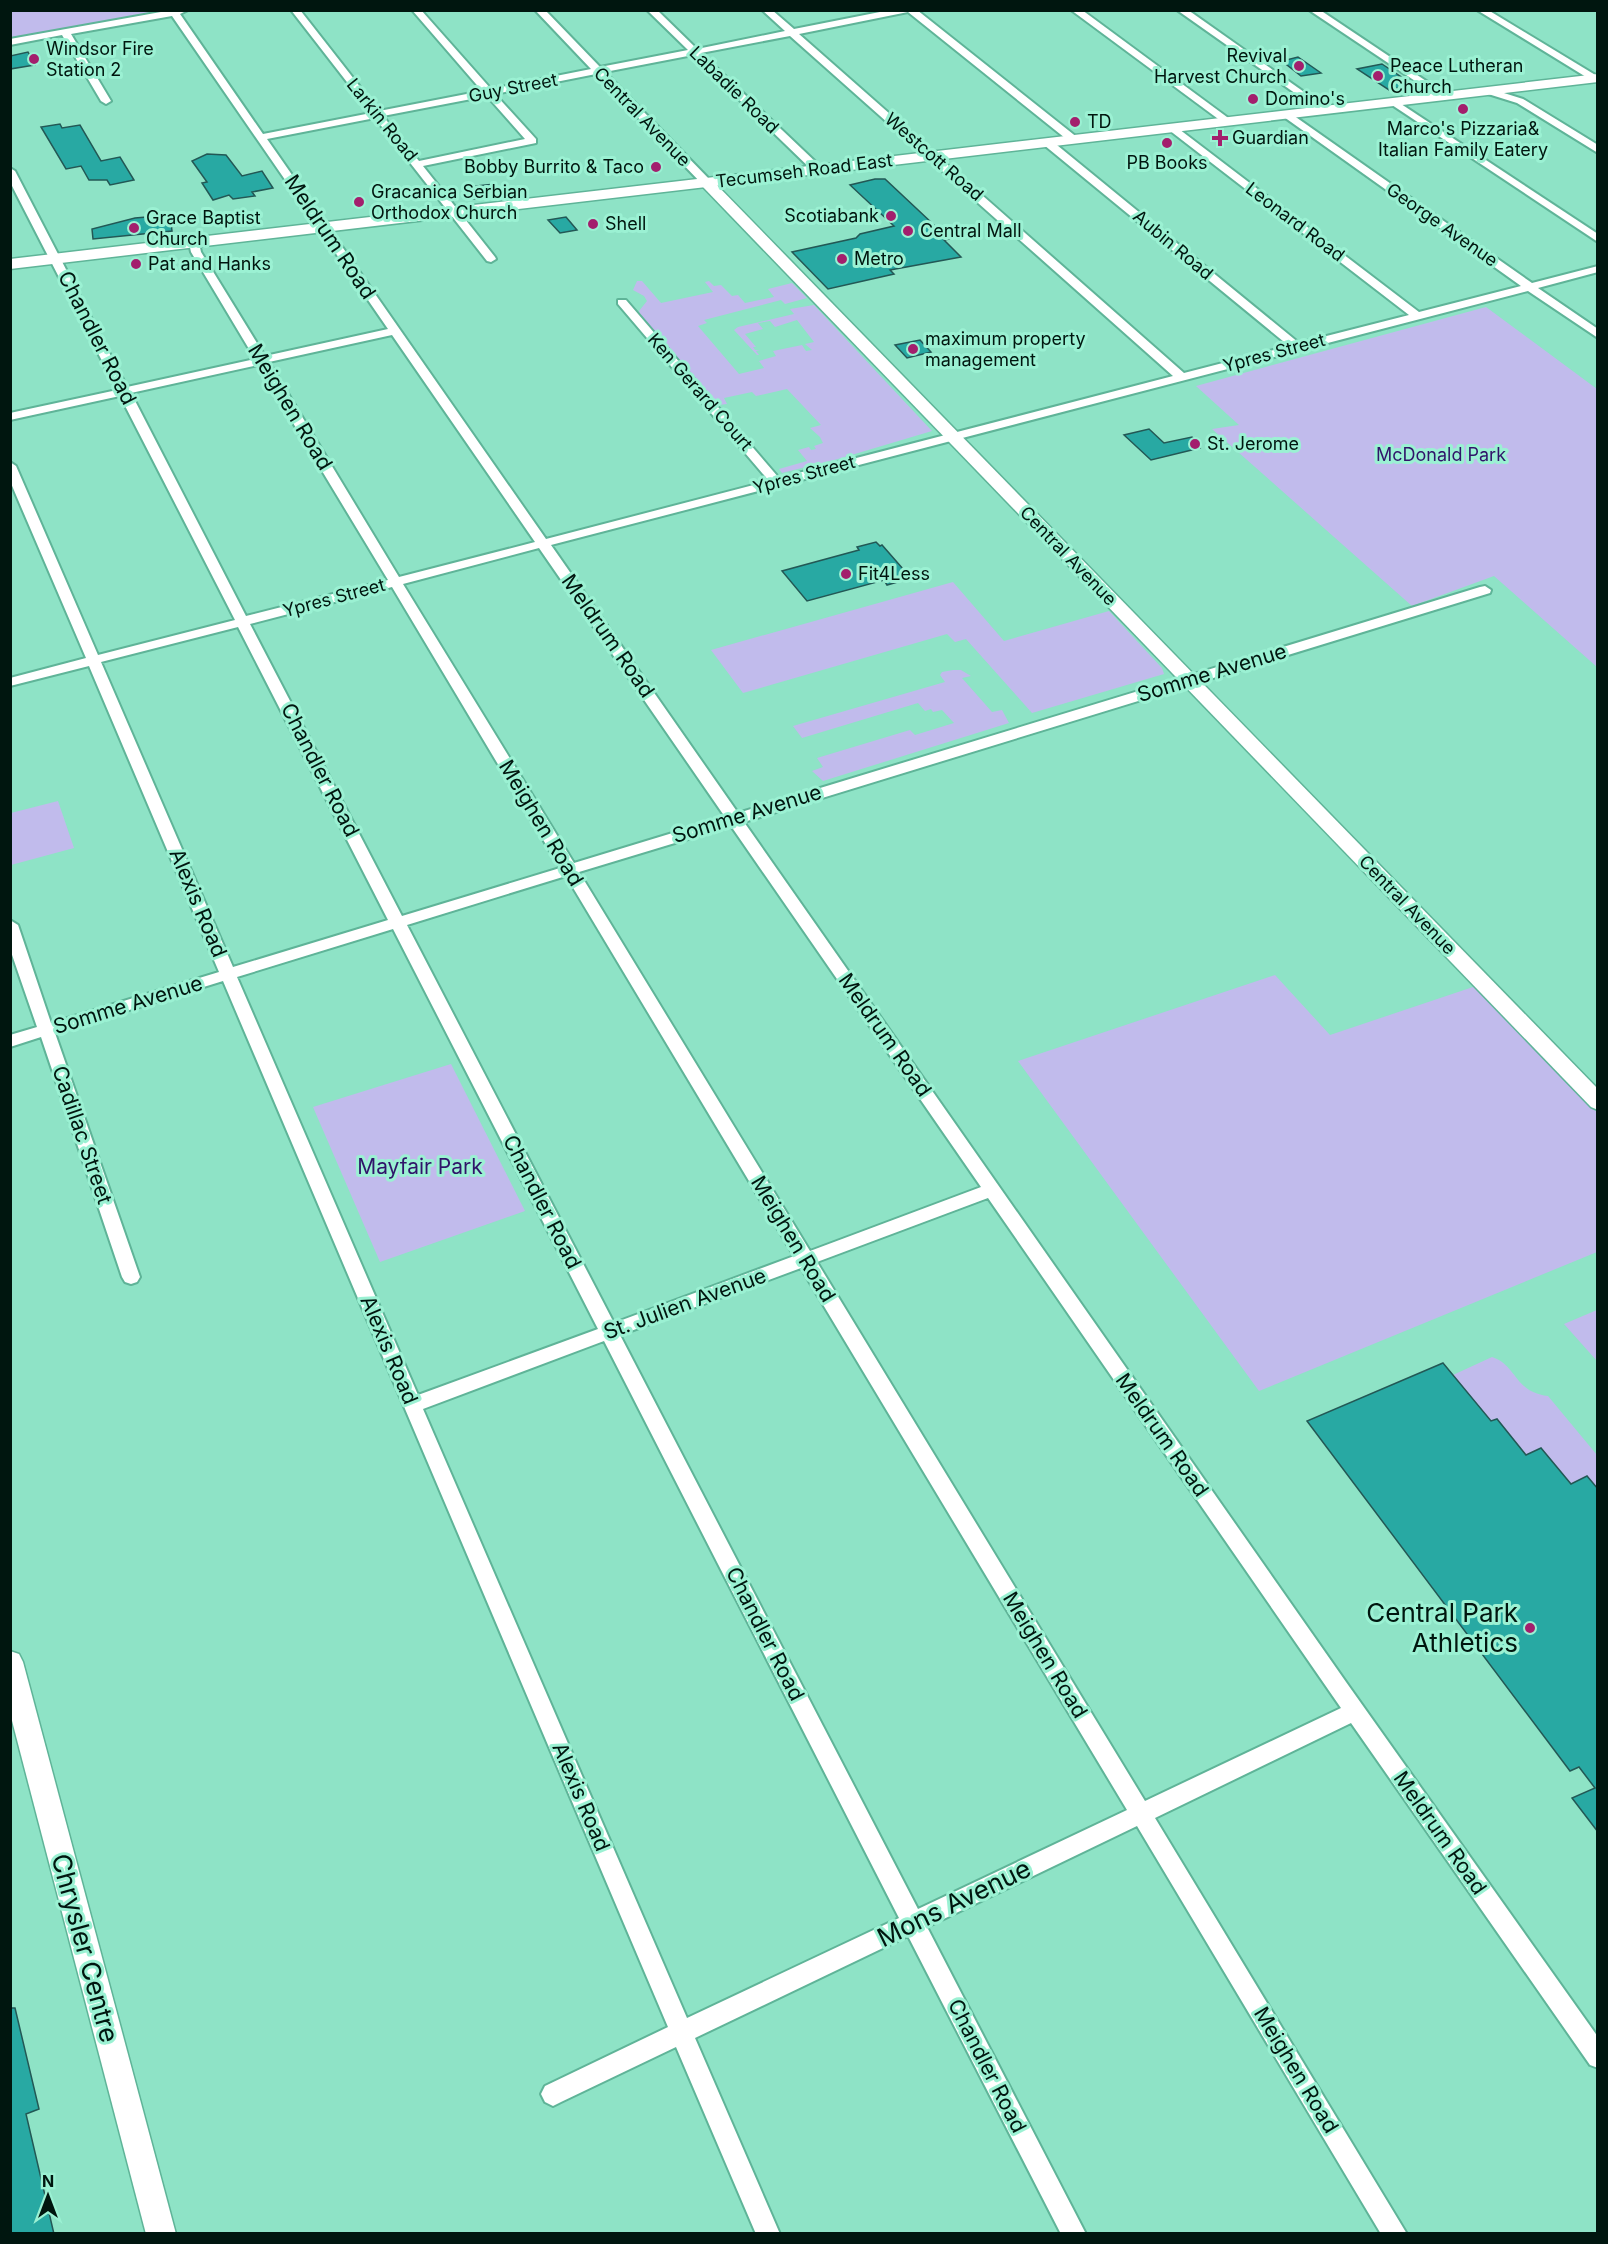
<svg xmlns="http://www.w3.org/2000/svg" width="1608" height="2244" font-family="Inter,sans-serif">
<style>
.green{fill:#c1bbec}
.building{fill:#28a9a3;stroke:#235855;stroke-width:1.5}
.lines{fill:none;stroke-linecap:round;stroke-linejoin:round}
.minor-casing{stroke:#5fb498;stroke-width:4}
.tertiary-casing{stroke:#5fb498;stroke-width:3}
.secondary-casing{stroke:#5fb498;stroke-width:3}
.minor{fill:#fff;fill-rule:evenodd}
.tertiary{fill:#fff;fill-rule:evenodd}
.secondary{fill:#fff;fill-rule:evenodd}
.poi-dot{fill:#a31f6d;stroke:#9bf1d3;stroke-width:2}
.labels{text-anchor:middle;stroke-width:6;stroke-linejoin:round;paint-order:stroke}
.far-poi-label{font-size:18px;fill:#00160f;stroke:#9bf1d3;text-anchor:start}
.far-street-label{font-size:18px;fill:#00160f;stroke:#9bf1d3}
.far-park-label{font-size:18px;fill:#301469;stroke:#9bf1d3}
.street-label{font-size:21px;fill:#00160f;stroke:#9bf1d3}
.park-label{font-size:21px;fill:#301469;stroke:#9bf1d3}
.near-poi-label{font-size:26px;fill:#00160f;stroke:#9bf1d3;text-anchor:end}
.near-street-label{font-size:26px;fill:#00160f;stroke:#9bf1d3}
</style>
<rect width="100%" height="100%" fill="#8ee3c6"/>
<g class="green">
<polygon points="10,11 177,11 12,40"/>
<polygon points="637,281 642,281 661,303 713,292 705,282 709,281 714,286 721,285 732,296 738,295 745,303 774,297 768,289 792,283 807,298 785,304 781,300 704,320 707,323 698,326 739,374 764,368 759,361 776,356 773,351 802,345 806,351 812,350 805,344 814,342 797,320 775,327 770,321 758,323 763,329 745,334 756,347 753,347 755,350 760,350 756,351 759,355 757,355 734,330 738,327 794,314 790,309 814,305 932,431 838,459 782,473 779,469 807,461 798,450 809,447 811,450 816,449 814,446 823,443 820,437 810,428 821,425 787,389 756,396 752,392 724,398 727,404 718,405 640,314 639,311 647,301 644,296 633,290"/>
<polygon points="1486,307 1597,389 1597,667 1494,576 1412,606 1212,429 1239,425 1196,386"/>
<polygon points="953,582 1004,641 1109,611 1162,668 1164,674 1032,713 966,639 955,642 947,634 743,693 711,650"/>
<polygon points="953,670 961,670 971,676 962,678 992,712 1002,710 1009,723 823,781 812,771 823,767 817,758 910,730 915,735 954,723 942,710 933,712 931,709 925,711 918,703 802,738 793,726 945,682 940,675 942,672"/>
<polygon points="58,801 74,848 11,865 11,813"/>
<polygon points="1275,975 1330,1035 1476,986 1597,1112 1597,1252 1259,1391 1018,1061"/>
<polygon points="451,1064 525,1211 380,1262 313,1107"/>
<polygon points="1597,1310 1597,1361 1564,1324"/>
<path d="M1492,1357C1517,1365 1514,1392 1548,1396L1597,1455V1489L1587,1477L1570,1484L1541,1448L1526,1455L1497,1419L1491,1421L1453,1375Z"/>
</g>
<g class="building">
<polygon points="28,52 35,65 10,69 10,56"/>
<polygon points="1298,57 1321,73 1301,76 1282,61"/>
<polygon points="1382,64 1400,76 1395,77 1408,86 1389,90 1357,69"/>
<polygon points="60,124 62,128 80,125 101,161 120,157 134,180 110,185 107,180 89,180 81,166 66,169 41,127"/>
<polygon points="207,154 226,155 242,176 262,171 273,188 252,192 255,196 233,199 229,195 213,200 202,183 207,182 192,161"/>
<polygon points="875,179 885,179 949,239 944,240 961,257 890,270 894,274 828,289 792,252 856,238 860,234 894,226 850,185"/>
<polygon points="495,184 499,197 472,199 467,187"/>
<polygon points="170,215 172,231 93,239 92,229 135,218"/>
<polygon points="566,217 577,230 560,233 548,220"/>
<polygon points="920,340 931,352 907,358 895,345"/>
<polygon points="1149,429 1164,443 1192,437 1200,448 1151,460 1124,435"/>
<polygon points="876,542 880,546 882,545 911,578 887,585 884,580 807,601 782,571 859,550 857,547"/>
<polygon points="1443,1363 1491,1421 1497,1419 1526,1455 1541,1448 1571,1484 1587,1476 1598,1489 1598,1832 1572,1798 1595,1788 1579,1767 1570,1771 1307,1421"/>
<polygon points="10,2008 15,2008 39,2109 26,2114 54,2234 10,2234"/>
</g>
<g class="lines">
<g class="minor-casing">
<g id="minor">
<path d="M172,10H188L180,14L263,134L371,113L291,10H300L379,111L482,91L412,10H421L491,89L591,69L535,10H545L600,67L688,50L647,10H657L697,49L785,31L762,10H772L794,29L890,10H917L1078,138V142H1070L908,12L799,34L1184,373L1289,346L1044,145V141H1052L1299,343L1409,315L1169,130V126H1175L1419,312L1521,286L1284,117V113H1290L1532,283L1598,266V272L1538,288L1598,329V338L1528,291L551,545L738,813L1480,587L1485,586L1491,590L1490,593L744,822L1346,1682L1598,2037V2068L1590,2065L1351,1723L1155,1818L1407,2234H1381L1137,1826L927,1927L1086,2234H1061L908,1936L695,2038L780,2234H756L676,2047L561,2102L553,2106L545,2102L541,2094L545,2086L668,2027L223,981L55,1033L140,1277L137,1282L131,1284L125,1282L122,1277L41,1037L10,1047V1035L37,1027L10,949V920L18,925L51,1023L219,972L89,666L10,686V678L86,658L10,481V462L16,466L98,655L235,620L120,396L10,420V413L117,390L10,182V168L15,171L127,387L255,359L191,252L189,243L194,240L199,243L201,252L265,356L388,329L172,16L71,34L111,101L106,104L101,101L62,35L10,45V39ZM790,36L1173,376L779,478L626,300H618V304L769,481L546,539L267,139L375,118L487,261L491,262L496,259L495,257L423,166L536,143V139L495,94L596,74L703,185L707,186L712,183L711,181L605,72L693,55L814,172L818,173L823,170L822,168L701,53ZM487,96L525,139L419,161L383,116ZM392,335L535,542L399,577L269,362ZM258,365L388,580L246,616L131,393ZM539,548L725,817L574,863L403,584ZM392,587L560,868L402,916L250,624ZM238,627L388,920L233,967L101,662ZM731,826L981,1187L810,1251L579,872ZM566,876L794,1256L614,1323L407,925ZM393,929L598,1329L418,1395L237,977ZM988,1198L1341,1708L1145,1801L817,1262ZM801,1268L1127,1810L918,1909L620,1335ZM604,1341L899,1918L687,2018L423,1409Z"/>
<polygon points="1071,10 1082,10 1231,120 1231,124 1225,124"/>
<polygon points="1177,10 1188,10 1331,111 1323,113"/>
<polygon points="1309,10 1320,10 1450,97 1442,99"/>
<polygon points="1477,10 1488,10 1597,76 1598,80 1591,80"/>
<polygon points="1488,88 1523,99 1598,145 1598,153 1517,103 1485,93 1483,91"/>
<polygon points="1395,100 1598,234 1598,242 1392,105 1390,103"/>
</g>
</g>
<g class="tertiary-casing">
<g id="tertiary">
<polygon points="707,179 712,180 1598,1089 1598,1110 1591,1107 702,186 701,183 702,180"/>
<polygon points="10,1651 19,1654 23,1662 176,2234 146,2234 10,1713"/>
</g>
</g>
<g class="secondary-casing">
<polygon id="secondary" points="1598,74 1598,82 10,269 10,259"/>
</g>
<use href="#minor" class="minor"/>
<use href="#tertiary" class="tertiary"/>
<use href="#secondary" class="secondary"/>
</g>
<g class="poi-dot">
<circle cx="34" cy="59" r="6"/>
<circle cx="1299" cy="66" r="6"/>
<circle cx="1378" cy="76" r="6"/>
<circle cx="1253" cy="99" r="6"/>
<circle cx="1463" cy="109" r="6"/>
<circle cx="1075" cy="122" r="6"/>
<path d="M1217 129h6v6h6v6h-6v6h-6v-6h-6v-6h6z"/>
<circle cx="1167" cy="143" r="6"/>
<circle cx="656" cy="167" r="6"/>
<circle cx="359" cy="202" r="6"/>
<circle cx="891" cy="216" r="6"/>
<circle cx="593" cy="224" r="6"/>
<circle cx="134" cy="228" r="6"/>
<circle cx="908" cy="231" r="6"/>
<circle cx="842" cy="259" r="6"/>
<circle cx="136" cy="264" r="6"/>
<circle cx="913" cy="349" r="6"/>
<circle cx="1195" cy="444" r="6"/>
<circle cx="846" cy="574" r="6"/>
<circle cx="1530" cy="1628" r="6"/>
</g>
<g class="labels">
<g class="far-poi-label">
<text x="46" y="55">Windsor Fire<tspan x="46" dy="21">Station 2</tspan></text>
<text x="1287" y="62" text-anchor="end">Revival<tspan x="1287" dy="21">Harvest Church</tspan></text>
<text x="1390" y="72">Peace Lutheran<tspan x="1390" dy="21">Church</tspan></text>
<text x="1265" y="105">Domino's</text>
<text x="1087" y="128">TD</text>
<text x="1463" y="135" text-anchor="middle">Marco's Pizzaria&amp;<tspan x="1463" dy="21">Italian Family Eatery</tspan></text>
<text x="1232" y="144">Guardian</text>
<text x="1167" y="169" text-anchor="middle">PB Books</text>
<text x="644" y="173" text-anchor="end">Bobby Burrito &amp; Taco</text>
<text x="371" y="198">Gracanica Serbian<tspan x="371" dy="21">Orthodox Church</tspan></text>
<text x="879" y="222" text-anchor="end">Scotiabank</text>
<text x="146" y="224">Grace Baptist<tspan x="146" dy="21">Church</tspan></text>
<text x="605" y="230">Shell</text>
<text x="920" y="237">Central Mall</text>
<text x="854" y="265">Metro</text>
<text x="148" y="270">Pat and Hanks</text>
<text x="925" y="345">maximum property<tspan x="925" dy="21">management</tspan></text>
<text x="1207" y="450">St. Jerome</text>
<text x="858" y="580">Fit4Less</text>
</g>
<g class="far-street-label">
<text transform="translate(513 88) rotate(-11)" y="6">Guy Street</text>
<text transform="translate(734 90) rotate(44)" y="6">Labadie Road</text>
<text transform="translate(642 117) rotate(46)" y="6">Central Avenue</text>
<text transform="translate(382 120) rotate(51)" y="6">Larkin Road</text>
<text transform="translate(934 157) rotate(41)" y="6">Westcott Road</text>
<text transform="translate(804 171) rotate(-7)" y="6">Tecumseh Road East</text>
<text transform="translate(1295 222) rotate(37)" y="6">Leonard Road</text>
<text transform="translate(1442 225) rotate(35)" y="6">George Avenue</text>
<text transform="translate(1173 245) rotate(40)" y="6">Aubin Road</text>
<text transform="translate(1274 353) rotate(-15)" y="6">Ypres Street</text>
<text transform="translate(700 392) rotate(49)" y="6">Ken Gerard Court</text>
<text transform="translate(804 475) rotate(-15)" y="6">Ypres Street</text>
<text transform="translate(1068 556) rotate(46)" y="6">Central Avenue</text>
<text transform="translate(334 598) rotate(-15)" y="6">Ypres Street</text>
<text transform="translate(1407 905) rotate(46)" y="6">Central Avenue</text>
</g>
<g class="far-park-label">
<text x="1441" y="461">McDonald Park</text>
</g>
<g class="street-label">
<text transform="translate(330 237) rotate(56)" y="7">Meldrum Road</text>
<text transform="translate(97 338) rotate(63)" y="7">Chandler Road</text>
<text transform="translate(290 407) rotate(59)" y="7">Meighen Road</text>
<text transform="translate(608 636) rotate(55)" y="7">Meldrum Road</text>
<text transform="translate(1212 673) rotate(-17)" y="7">Somme Avenue</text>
<text transform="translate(320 770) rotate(63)" y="7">Chandler Road</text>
<text transform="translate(747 814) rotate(-17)" y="7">Somme Avenue</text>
<text transform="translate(541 823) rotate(59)" y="7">Meighen Road</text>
<text transform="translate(198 903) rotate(67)" y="7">Alexis Road</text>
<text transform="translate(128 1005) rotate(-17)" y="7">Somme Avenue</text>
<text transform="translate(885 1035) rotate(55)" y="7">Meldrum Road</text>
<text transform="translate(82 1135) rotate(71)" y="7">Cadillac Street</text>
<text transform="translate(542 1202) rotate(63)" y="7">Chandler Road</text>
<text transform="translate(793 1239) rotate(59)" y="7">Meighen Road</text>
<text transform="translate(685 1304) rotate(-20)" y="7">St. Julien Avenue</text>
<text transform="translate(389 1350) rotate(67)" y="7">Alexis Road</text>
<text transform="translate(1162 1435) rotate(55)" y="7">Meldrum Road</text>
<text transform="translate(765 1634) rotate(63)" y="7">Chandler Road</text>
<text transform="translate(1045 1655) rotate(59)" y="7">Meighen Road</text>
<text transform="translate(581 1797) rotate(67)" y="7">Alexis Road</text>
<text transform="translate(1440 1833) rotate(55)" y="7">Meldrum Road</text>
<text transform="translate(987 2066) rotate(63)" y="7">Chandler Road</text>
<text transform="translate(1296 2070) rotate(59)" y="7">Meighen Road</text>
</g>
<g class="park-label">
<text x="420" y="1174">Mayfair Park</text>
</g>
<g class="near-poi-label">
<text x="1518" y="1622">Central Park<tspan x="1518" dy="30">Athletics</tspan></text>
</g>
<g class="near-street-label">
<text transform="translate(954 1903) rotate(-26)" y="9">Mons Avenue</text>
<text transform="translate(85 1948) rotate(75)" y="9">Chrysler Centre</text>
</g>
</g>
<rect width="1608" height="2244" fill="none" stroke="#00160f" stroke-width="24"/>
<g transform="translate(48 2196)" stroke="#9bf1d3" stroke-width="4.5" paint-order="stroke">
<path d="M0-4.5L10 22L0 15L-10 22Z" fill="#00160f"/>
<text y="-9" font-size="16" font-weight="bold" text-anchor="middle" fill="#00160f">N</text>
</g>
</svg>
